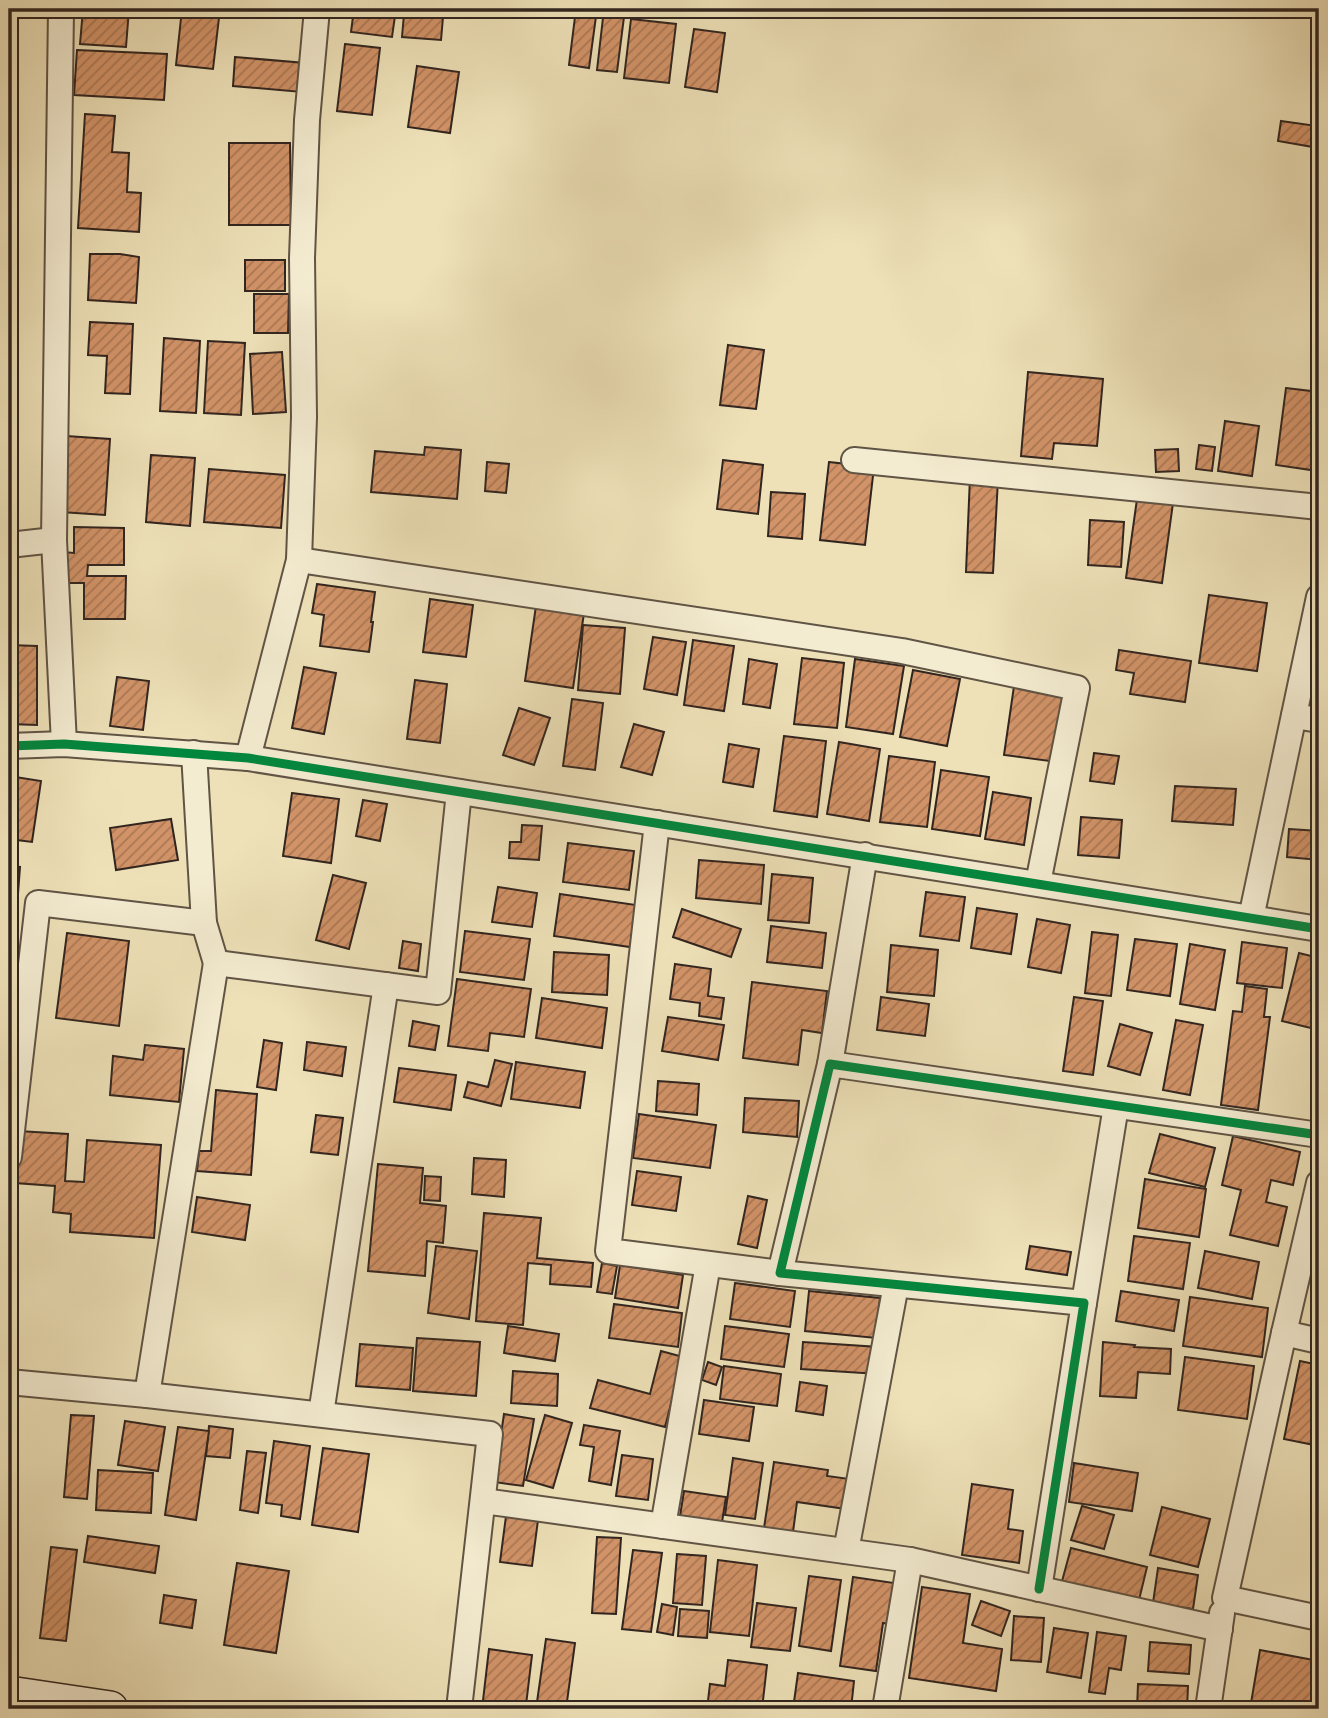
<svg xmlns="http://www.w3.org/2000/svg" width="1328" height="1718" font-family="'Gentium Book Plus',serif">
<style>
.building{fill:url(#building-hatch);stroke:#31251f;stroke-width:2}
.lines{fill:none;stroke-linecap:round;stroke-linejoin:round}
.street-casing{stroke:#605445;stroke-width:28}
.secondary-casing{stroke:#31251f;stroke-width:38}
.street{stroke:#f4ecd1;stroke-width:24}
.secondary{stroke:#f4ecd1;stroke-width:35}
.cycleway-casing{stroke:#f4ecd1;stroke-width:13}
.cycleway{stroke:#00873e;stroke-width:9}
</style>
<defs>
<pattern id="building-hatch" width="6" height="6" patternUnits="userSpaceOnUse" patternTransform="scale(1.75)"><rect width="6" height="6" fill="#d29368"/><path d="M-1 1l2-2M0 6l6-6M5 7l2-2" fill="none" stroke="#ab7855"/></pattern>
</defs>
<rect width="100%" height="100%" fill="#eee1b8"/>
<filter id="stains"><feTurbulence type="fractalNoise" baseFrequency=".00286" numOctaves="4"/><feColorMatrix values="0 0 0 0 .2 0 0 0 0 .09 0 0 0 0 .02 0 0 0 .5 -.17"/></filter>
<radialGradient id="worn" r=".72"><stop offset=".6" stop-color="#630" stop-opacity="0"/><stop offset="1" stop-color="#630" stop-opacity=".3"/></radialGradient>
<g class="building">
<polygon points="83,9 129,9 126,47 80,44"/>
<polygon points="182,9 220,9 213,69 176,65"/>
<polygon points="354,9 396,9 392,37 351,32"/>
<polygon points="420,9 456,9 455,14"/>
<polygon points="576,9 597,9 589,68 569,65"/>
<polygon points="604,9 625,9 617,72 597,70"/>
<polygon points="404,14 443,17 441,40 402,37"/>
<polygon points="631,19 676,24 669,83 624,78"/>
<polygon points="694,29 725,33 717,92 685,87"/>
<polygon points="345,44 380,48 372,115 337,111"/>
<polygon points="77,50 167,54 164,100 74,95"/>
<polygon points="235,57 305,63 302,92 233,86"/>
<polygon points="417,66 459,72 450,133 408,127"/>
<polygon points="85,114 115,116 112,152 129,153 127,192 141,193 139,232 78,228"/>
<polygon points="1281,121 1317,126 1313,147 1278,141"/>
<polygon points="229,143 290,143 291,225 229,225"/>
<polygon points="9,248 16,248 9,325"/>
<polygon points="90,254 120,254 139,257 136,303 88,300"/>
<rect x="245" y="260" width="40" height="31"/>
<polygon points="254,294 289,294 288,333 254,333"/>
<polygon points="90,322 133,324 130,394 105,393 107,356 88,355"/>
<polygon points="164,338 200,341 196,413 160,411"/>
<polygon points="208,341 245,343 241,415 204,413"/>
<polygon points="728,345 764,350 756,409 720,405"/>
<polygon points="282,352 286,412 253,414 250,354"/>
<polygon points="1028,372 1103,379 1097,446 1054,443 1052,459 1021,456"/>
<polygon points="1286,388 1319,392 1319,437 1316,436 1311,470 1276,465"/>
<polygon points="1225,421 1259,426 1252,476 1218,471"/>
<polygon points="66,436 110,439 105,515 61,512"/>
<polygon points="1199,445 1215,447 1212,471 1196,469"/>
<polygon points="425,447 461,450 457,499 371,492 375,451 424,455"/>
<polygon points="1178,449 1179,471 1156,472 1155,450"/>
<polygon points="151,455 195,458 190,526 146,522"/>
<polygon points="723,460 763,465 758,514 717,509"/>
<polygon points="487,462 509,464 506,493 485,491"/>
<polygon points="829,462 874,467 865,545 820,540"/>
<polygon points="209,469 285,475 281,528 204,522"/>
<polygon points="970,477 998,479 993,573 966,572"/>
<polygon points="771,492 805,494 802,539 768,536"/>
<polygon points="1137,499 1173,503 1162,583 1126,578"/>
<polygon points="1090,520 1124,522 1121,567 1088,565"/>
<polygon points="74,527 124,528 124,565 88,565 87,576 126,576 125,619 84,619 84,583 63,583 63,552 74,553"/>
<polygon points="317,584 375,592 371,622 373,622 369,652 320,646 324,615 312,613"/>
<polygon points="1209,595 1267,603 1257,671 1199,663"/>
<polygon points="430,599 473,605 466,657 423,652"/>
<polygon points="536,606 584,613 573,688 525,681"/>
<polygon points="583,625 625,628 620,694 578,690"/>
<polygon points="653,637 686,642 677,695 644,689"/>
<polygon points="693,640 734,646 724,711 684,705"/>
<polygon points="9,645 37,646 37,725 9,724"/>
<polygon points="1119,650 1191,661 1185,702 1130,694 1134,673 1116,670"/>
<polygon points="802,658 844,663 837,728 794,724"/>
<polygon points="749,659 777,664 770,708 743,704"/>
<polygon points="855,659 904,666 893,734 846,727"/>
<polygon points="304,667 336,673 324,734 292,728"/>
<polygon points="913,670 960,679 947,746 900,737"/>
<polygon points="117,677 149,681 143,730 110,726"/>
<polygon points="415,680 447,684 440,743 407,739"/>
<polygon points="1014,686 1066,693 1057,762 1004,755"/>
<polygon points="572,699 603,703 595,770 563,766"/>
<polygon points="519,708 550,718 534,765 503,755"/>
<polygon points="634,724 664,732 652,775 621,767"/>
<polygon points="784,736 826,741 817,817 774,811"/>
<polygon points="839,742 880,749 869,821 827,814"/>
<polygon points="729,744 759,749 753,787 723,782"/>
<polygon points="1094,753 1119,756 1114,784 1090,781"/>
<polygon points="889,756 935,762 927,827 880,822"/>
<polygon points="941,770 989,777 980,836 932,829"/>
<polygon points="9,776 41,781 32,842 9,839"/>
<polygon points="1175,786 1236,789 1233,825 1172,821"/>
<polygon points="993,792 1031,798 1024,845 985,839"/>
<polygon points="292,793 339,799 331,863 283,856"/>
<polygon points="363,800 387,804 380,841 356,836"/>
<polygon points="1081,817 1122,820 1119,858 1078,855"/>
<polygon points="171,819 178,860 116,870 110,828"/>
<polygon points="522,825 542,826 539,860 509,858 510,842 521,842"/>
<polygon points="1289,829 1319,831 1319,860 1287,857"/>
<polygon points="568,843 634,851 629,890 563,882"/>
<polygon points="699,860 764,865 761,904 696,898"/>
<polygon points="9,866 20,867 17,907 9,906"/>
<polygon points="772,874 813,878 809,923 768,920"/>
<polygon points="333,875 366,883 349,949 316,940"/>
<polygon points="498,887 537,893 532,927 492,922"/>
<polygon points="926,892 965,897 959,941 920,936"/>
<polygon points="560,894 636,905 630,947 554,936"/>
<polygon points="977,908 1017,914 1011,954 971,948"/>
<polygon points="682,909 741,929 731,957 673,937"/>
<polygon points="1037,919 1070,925 1061,973 1028,967"/>
<polygon points="771,926 826,933 822,968 767,962"/>
<polygon points="465,931 530,939 524,980 460,972"/>
<polygon points="1092,932 1118,935 1111,996 1085,993"/>
<polygon points="67,933 129,941 119,1026 56,1018"/>
<polygon points="1135,939 1177,944 1170,996 1127,990"/>
<polygon points="403,941 421,944 418,971 399,968"/>
<polygon points="1242,942 1287,948 1282,988 1237,983"/>
<polygon points="1190,944 1225,950 1215,1010 1180,1004"/>
<polygon points="891,945 938,950 934,996 887,992"/>
<polygon points="554,952 609,955 607,995 552,992"/>
<polygon points="1299,953 1319,958 1319,1030 1282,1021"/>
<polygon points="675,964 711,969 708,996 724,998 721,1019 699,1016 700,1003 670,999"/>
<polygon points="457,979 531,989 524,1037 490,1033 488,1051 448,1046"/>
<polygon points="752,982 827,991 822,1033 802,1030 798,1065 743,1058"/>
<polygon points="1245,986 1267,989 1264,1017 1270,1017 1258,1110 1221,1105 1233,1011 1242,1012"/>
<polygon points="881,997 929,1004 925,1036 877,1030"/>
<polygon points="1074,997 1103,1001 1093,1075 1063,1071"/>
<polygon points="542,998 607,1008 602,1048 536,1038"/>
<polygon points="668,1017 724,1025 718,1060 662,1051"/>
<polygon points="1176,1020 1203,1025 1190,1095 1163,1090"/>
<polygon points="413,1021 439,1026 435,1050 409,1046"/>
<polygon points="1120,1024 1152,1033 1140,1075 1108,1066"/>
<polygon points="264,1040 282,1043 276,1090 257,1087"/>
<polygon points="307,1042 346,1047 342,1076 304,1070"/>
<polygon points="145,1045 184,1049 179,1102 110,1095 113,1056 143,1060"/>
<polygon points="495,1060 512,1064 501,1106 464,1097 468,1082 488,1087"/>
<polygon points="516,1062 585,1072 580,1108 511,1099"/>
<polygon points="399,1068 456,1075 451,1110 394,1102"/>
<polygon points="658,1081 699,1084 697,1115 656,1111"/>
<polygon points="216,1090 257,1094 251,1175 197,1171 199,1151 211,1151"/>
<polygon points="745,1098 799,1101 797,1137 743,1132"/>
<polygon points="639,1114 716,1125 710,1168 633,1158"/>
<polygon points="316,1115 343,1118 338,1155 311,1152"/>
<polygon points="18,1131 68,1134 65,1181 84,1182 87,1140 161,1145 154,1238 70,1232 71,1214 53,1212 55,1186 15,1183"/>
<polygon points="1160,1134 1215,1148 1205,1187 1149,1173"/>
<polygon points="1233,1136 1300,1152 1293,1185 1271,1180 1266,1202 1287,1207 1278,1246 1230,1235 1241,1190 1222,1185"/>
<polygon points="474,1158 506,1160 504,1197 472,1194"/>
<polygon points="378,1164 423,1168 420,1203 446,1206 443,1243 427,1241 425,1276 368,1271"/>
<polygon points="637,1171 681,1177 676,1211 632,1205"/>
<polygon points="425,1176 441,1177 440,1201 424,1200"/>
<polygon points="1145,1179 1206,1189 1199,1237 1138,1228"/>
<polygon points="748,1196 767,1200 757,1248 738,1244"/>
<polygon points="197,1197 250,1205 245,1240 192,1232"/>
<polygon points="484,1213 541,1218 537,1258 593,1263 591,1287 550,1284 551,1265 528,1263 523,1325 476,1321"/>
<polygon points="1134,1236 1190,1243 1183,1289 1128,1281"/>
<polygon points="436,1246 477,1251 469,1319 428,1313"/>
<polygon points="1030,1246 1071,1252 1067,1275 1026,1269"/>
<polygon points="1205,1251 1259,1262 1252,1299 1198,1288"/>
<polygon points="602,1263 617,1266 612,1294 597,1292"/>
<polygon points="620,1265 683,1275 678,1308 615,1298"/>
<polygon points="735,1283 795,1291 790,1327 730,1319"/>
<polygon points="1319,1285 1319,1320 1314,1319"/>
<polygon points="809,1291 880,1298 876,1338 805,1331"/>
<polygon points="1121,1291 1179,1300 1174,1331 1116,1321"/>
<polygon points="1190,1297 1268,1308 1262,1357 1183,1346"/>
<polygon points="614,1304 682,1313 678,1347 609,1338"/>
<polygon points="508,1326 559,1334 555,1361 504,1353"/>
<polygon points="725,1326 789,1334 784,1367 721,1359"/>
<polygon points="417,1338 480,1342 476,1396 413,1391"/>
<polygon points="803,1342 879,1347 878,1374 801,1369"/>
<polygon points="1103,1342 1135,1345 1134,1347 1171,1349 1170,1374 1138,1372 1136,1398 1100,1396"/>
<polygon points="360,1344 413,1348 410,1390 356,1386"/>
<polygon points="661,1351 683,1357 665,1427 590,1408 598,1380 650,1394"/>
<polygon points="1185,1357 1254,1366 1247,1419 1178,1410"/>
<polygon points="1300,1361 1319,1365 1319,1446 1284,1439"/>
<polygon points="708,1362 722,1367 716,1385 702,1380"/>
<polygon points="724,1366 781,1374 777,1406 720,1399"/>
<polygon points="513,1371 558,1374 557,1406 511,1403"/>
<polygon points="800,1382 827,1386 823,1415 796,1411"/>
<polygon points="704,1400 754,1407 749,1441 699,1434"/>
<polygon points="504,1414 534,1419 523,1486 494,1482"/>
<polygon points="71,1415 94,1416 87,1499 64,1497"/>
<polygon points="545,1415 572,1423 553,1488 526,1480"/>
<polygon points="125,1421 165,1427 158,1471 118,1465"/>
<polygon points="584,1425 620,1431 611,1485 589,1481 594,1447 580,1445"/>
<polygon points="209,1426 233,1429 230,1458 206,1456"/>
<polygon points="178,1427 209,1431 196,1520 165,1515"/>
<polygon points="274,1441 310,1446 300,1519 281,1516 282,1505 266,1503"/>
<polygon points="323,1448 369,1454 358,1532 312,1525"/>
<polygon points="247,1451 266,1453 258,1513 240,1510"/>
<polygon points="622,1455 653,1459 648,1500 616,1496"/>
<polygon points="733,1458 763,1463 755,1519 725,1515"/>
<polygon points="774,1462 828,1470 827,1476 857,1480 853,1510 797,1502 793,1532 764,1528"/>
<polygon points="1074,1463 1138,1473 1132,1511 1069,1502"/>
<polygon points="98,1470 153,1473 151,1513 96,1510"/>
<polygon points="972,1484 1013,1490 1008,1529 1023,1531 1019,1563 962,1555"/>
<polygon points="684,1491 726,1497 722,1522 680,1516"/>
<polygon points="1082,1506 1114,1515 1104,1549 1071,1540"/>
<polygon points="1162,1507 1210,1519 1198,1567 1150,1555"/>
<polygon points="506,1516 538,1520 532,1566 500,1562"/>
<polygon points="88,1536 159,1546 155,1573 84,1562"/>
<polygon points="597,1537 621,1538 616,1614 592,1613"/>
<polygon points="51,1547 77,1550 66,1641 40,1638"/>
<polygon points="1071,1548 1147,1567 1138,1604 1061,1585"/>
<polygon points="633,1550 662,1553 651,1632 622,1629"/>
<polygon points="677,1554 706,1556 702,1605 673,1603"/>
<polygon points="718,1560 757,1565 749,1636 710,1632"/>
<polygon points="237,1563 289,1571 276,1653 224,1645"/>
<polygon points="1158,1568 1198,1575 1193,1609 1153,1603"/>
<polygon points="809,1576 841,1580 831,1651 799,1646"/>
<polygon points="853,1577 894,1583 888,1624 883,1623 876,1671 840,1666"/>
<polygon points="922,1587 970,1594 963,1643 1002,1649 996,1691 909,1678"/>
<polygon points="164,1595 196,1600 192,1628 160,1623"/>
<polygon points="981,1601 1010,1611 1001,1636 972,1625"/>
<polygon points="757,1603 796,1608 790,1651 751,1647"/>
<polygon points="662,1604 677,1607 673,1635 657,1632"/>
<polygon points="680,1609 709,1611 707,1638 678,1636"/>
<polygon points="1014,1616 1044,1618 1041,1662 1011,1660"/>
<polygon points="1054,1628 1088,1633 1081,1678 1047,1672"/>
<polygon points="1097,1632 1126,1636 1121,1670 1109,1668 1105,1694 1089,1692"/>
<polygon points="546,1639 575,1643 566,1709 536,1709"/>
<polygon points="1150,1642 1191,1645 1189,1674 1148,1671"/>
<polygon points="489,1649 532,1655 526,1705 513,1703 512,1709 482,1709"/>
<polygon points="1260,1650 1319,1661 1319,1709 1250,1709"/>
<polygon points="728,1660 767,1665 762,1709 707,1709 710,1684 725,1686"/>
<polygon points="798,1673 854,1681 851,1709 793,1709"/>
<polygon points="1138,1684 1188,1686 1187,1709 1137,1709"/>
</g>
<g class="lines">
<g class="street-casing">
<g id="street">
<polyline points="61,9 54,540 64,744"/>
<polyline points="854,460 1319,507"/>
<polyline points="9,545 54,540"/>
<polyline points="299,560 902,651 1077,688 1038,883"/>
<polyline points="1294,716 1319,720"/>
<polyline points="9,746 64,744 248,758 1319,929"/>
<polyline points="248,758 299,560 304,417 302,258 307,120 317,9"/>
<polyline points="657,823 608,1251 780,1273"/>
<polyline points="1251,918 1319,597"/>
<polyline points="204,923 216,963"/>
<polyline points="830,1064 865,855"/>
<polyline points="9,1157 38,903 204,923 194,753"/>
<polyline points="1319,1183 1284,1333 1319,1341"/>
<polyline points="1084,1303 1116,1106"/>
<polyline points="1284,1333 1225,1598 1319,1618"/>
<polyline points="9,1382 147,1395 216,963 438,992 459,792"/>
<polyline points="147,1395 490,1434 459,1709"/>
<polyline points="321,1414 386,985"/>
<polyline points="483,1501 910,1560 1220,1629"/>
<polyline points="663,1526 708,1264"/>
<polyline points="846,1551 896,1285"/>
<polyline points="1039,1589 1084,1303 780,1273 830,1064 1319,1135"/>
<polyline points="885,1709 910,1560"/>
<polyline points="1208,1709 1222,1613"/>
</g>
</g>
<g class="secondary-casing">
<polyline id="secondary" points="9,1694 110,1709"/>
</g>
<use href="#street" class="street"/>
<use href="#secondary" class="secondary"/>
<g class="cycleway-casing">
<g id="cycleway">
<polyline points="9,746 64,744 248,758 1319,929"/>
<polyline points="1039,1589 1084,1303 780,1273 830,1064 1319,1135"/>
</g>
</g>
<use href="#cycleway" class="cycleway"/>
</g>
<rect width="1328" height="1718" fill="none" stroke="#eee1b8" stroke-width="35"/>
<rect x="10" y="10" width="1307" height="1697" fill="none" stroke="#31251f" stroke-width="3.5"/>
<rect x="18" y="18" width="1293" height="1683" fill="none" stroke="#31251f" stroke-width="2"/>
<rect width="100%" height="100%" filter="url(#stains)"/>
<rect width="100%" height="100%" fill="url(#worn)"/>
</svg>
